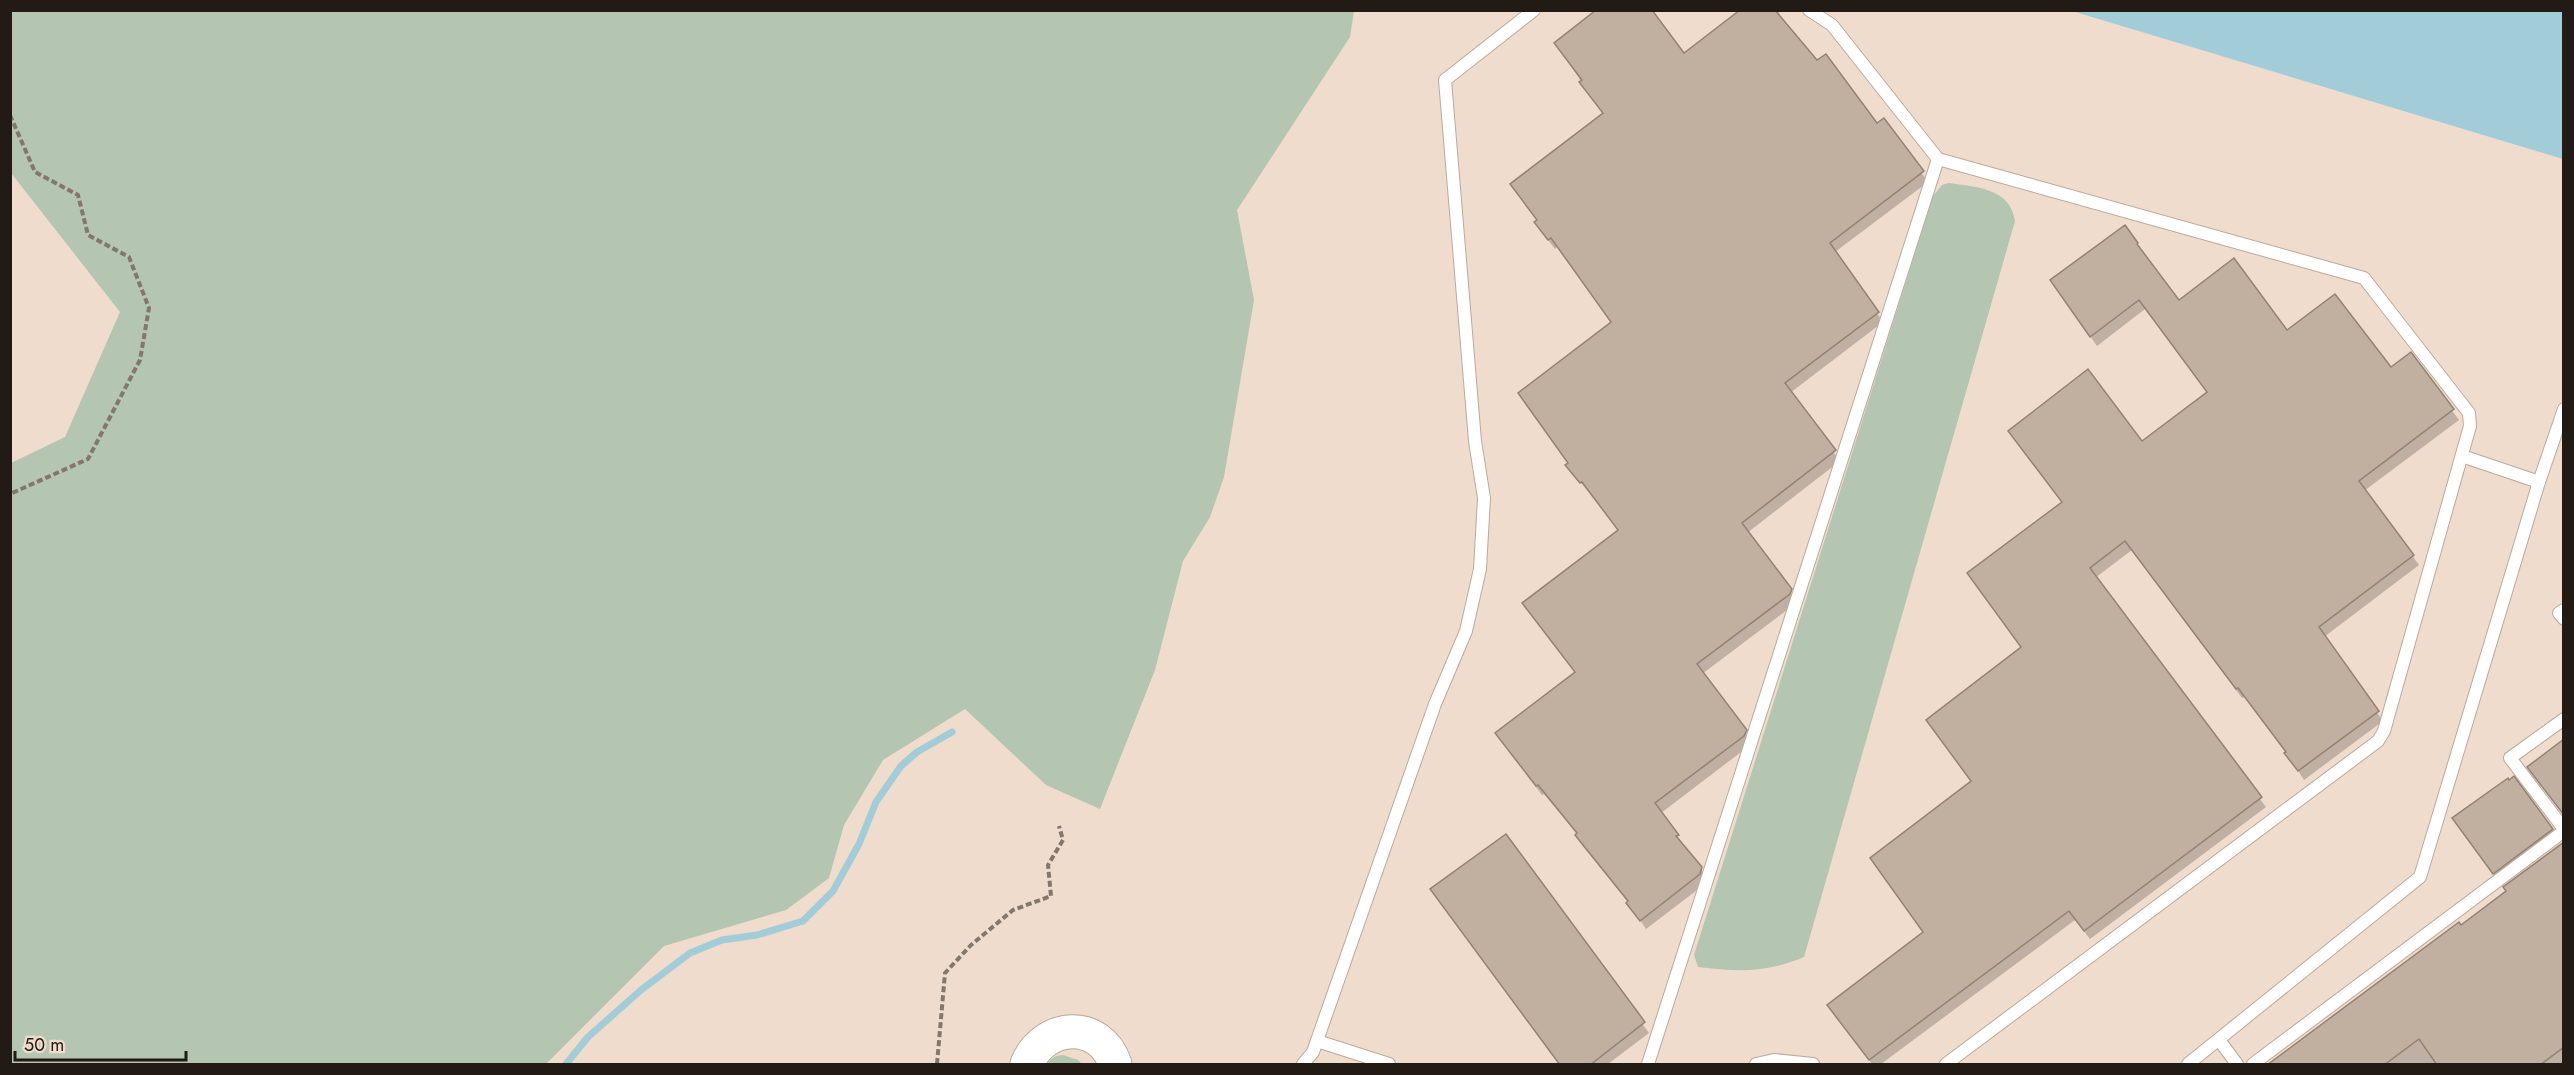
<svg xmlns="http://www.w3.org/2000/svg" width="2574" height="1075" font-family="Jost,sans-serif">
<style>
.green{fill:#b4c5b2}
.water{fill:#a2cdd8}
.shadow{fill:#0003}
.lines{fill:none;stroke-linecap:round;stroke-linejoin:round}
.stream{stroke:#a2cdd8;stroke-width:7}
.building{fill:#c1af9f;stroke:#938273;stroke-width:1.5}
.lane-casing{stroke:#bcaa9a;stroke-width:14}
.secondary-casing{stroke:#bcaa9a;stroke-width:35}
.path{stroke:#83776c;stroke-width:4;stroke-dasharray:6 3;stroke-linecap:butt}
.lane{stroke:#fff;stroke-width:12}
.secondary{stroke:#fff;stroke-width:33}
</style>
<rect width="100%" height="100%" fill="#efdccc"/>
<g class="green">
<polygon points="11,10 1354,11 1350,37 1237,210 1254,300 1224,477 1210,517 1183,561 1155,670 1100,809 1046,785 965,709 883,760 844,825 829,878 786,910 664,946 546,1064 11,1064 11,463 65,437 120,312 11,173"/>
<path d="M1949,183C1977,187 2010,188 2015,221L1804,957C1766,973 1739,972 1698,967L1694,955L1933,196L1942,185Z"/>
<polygon points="1063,1055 1078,1060 1082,1064 1044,1064 1056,1056"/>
</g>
<polygon class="water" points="2072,11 2563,11 2563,159"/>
<g class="shadow">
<polygon points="1742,10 1778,10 1782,21 1817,62 1877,125 1884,120 1928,182 1835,252 1883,322 1790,393 1840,461 1747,533 1796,600 1795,604 1702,674 1751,741 1749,746 1661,813 1707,878 1705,884 1646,929 1629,903 1582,845 1578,835 1544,794 1542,795 1503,743 1576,673 1530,613 1619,531 1567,465 1612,323 1557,247 1555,249 1542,232 1538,221 1511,185 1603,115 1556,43 1684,55"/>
<polygon points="2052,281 2179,302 2287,332 2390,369 2410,354 2459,420 2364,491 2419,565 2324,637 2383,721 2304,780 2287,753 2245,697 2242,698 2132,550 2095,578 2266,807 2090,939 2075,920 1881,1064 1872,1064 1829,1005 1924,933 1872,859 1972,782 2022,648 2062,503 2010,431 2142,443 2208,394 2145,309 2097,346"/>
<polygon points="2460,828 2552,829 2558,839 2500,883"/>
<polygon points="1505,836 1649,1033 1608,1064 1560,1064"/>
<polygon points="2564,843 2564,1064 2285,1064 2507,892"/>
</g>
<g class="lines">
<polyline class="stream" points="566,1064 588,1037 641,990 690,953 722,940 757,935 803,921 833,891 859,844 876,802 901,766 917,752 952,732"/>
</g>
<g class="building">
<polygon points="1596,10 1652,10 1684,53 1740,10 1775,10 1817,60 1826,54 1877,123 1884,118 1924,171 1830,243 1879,312 1785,383 1836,450 1742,523 1792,589 1790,594 1697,664 1747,730 1744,736 1655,803 1679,835 1676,836 1702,867 1700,874 1640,921 1626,903 1628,901 1575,835 1577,833 1538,785 1536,786 1495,733 1575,672 1522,603 1618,530 1582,482 1580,483 1565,465 1568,463 1518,393 1611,322 1551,238 1548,240 1534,222 1537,220 1510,184 1603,113 1579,82 1582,80 1554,43"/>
<polygon points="2125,225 2138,243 2137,244 2179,300 2234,258 2287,330 2335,294 2391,367 2411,352 2454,409 2359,481 2414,555 2319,627 2379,711 2298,771 2284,753 2286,752 2238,688 2236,689 2125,541 2090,568 2262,797 2084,931 2069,911 1869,1060 1827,1005 1923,932 1870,858 1971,781 1926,720 2021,647 1967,573 2062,502 2008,431 2088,369 2142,441 2207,392 2139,300 2090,337 2050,280"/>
<polygon points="2564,739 2564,815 2527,767"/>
<polygon points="2514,776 2553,829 2493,874 2452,818 2508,778 2509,780"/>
<polygon points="1506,834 1645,1022 1590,1065 1560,1065 1430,889"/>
<polygon points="2564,842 2564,1047 2540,1065 2437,1065 2419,1039 2384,1065 2267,1065 2459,922 2461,925 2506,891 2503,887"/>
</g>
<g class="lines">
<g class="lane-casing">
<g id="lane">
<polyline points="1809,10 1832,25 1938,159 2364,278 2469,413 2470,426 2384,731 2378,741 1946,1064"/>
<polyline points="2462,456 2539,482"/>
<polyline points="2564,610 2559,613 2564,619"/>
<polyline points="2564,719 2510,758 2564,829"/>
<polyline points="2219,1040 2237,1064"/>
<polyline points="1317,1041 1389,1064"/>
<polyline points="1303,1064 1313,1052 1435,704 1466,631 1480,569 1484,498 1475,441 1445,80 1534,10"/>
<polyline points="1648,1064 1938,159"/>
<polyline points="1756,1064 1774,1060 1813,1064"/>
<polyline points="2188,1064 2420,877 2539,482 2564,409"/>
<polyline points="2253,1064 2564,831"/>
</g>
</g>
<g class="secondary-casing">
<path id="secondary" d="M1027,1064C1044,1023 1100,1019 1115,1064"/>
</g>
<g class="path">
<polyline points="10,115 35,172 78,195 88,235 129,257 149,308 140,360 88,459 10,494"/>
<polyline points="937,1064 945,973 971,945 1013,910 1051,896 1048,865 1063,840 1059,826"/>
</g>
<use href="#lane" class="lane"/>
<use href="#secondary" class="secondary"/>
</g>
<rect width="2574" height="1075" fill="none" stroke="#221b15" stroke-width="24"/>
<path d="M15 1051v9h171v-9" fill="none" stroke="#221b15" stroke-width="3"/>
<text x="24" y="1051" font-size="18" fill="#221b15" stroke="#efdccc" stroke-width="4.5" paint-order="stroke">50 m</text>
</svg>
